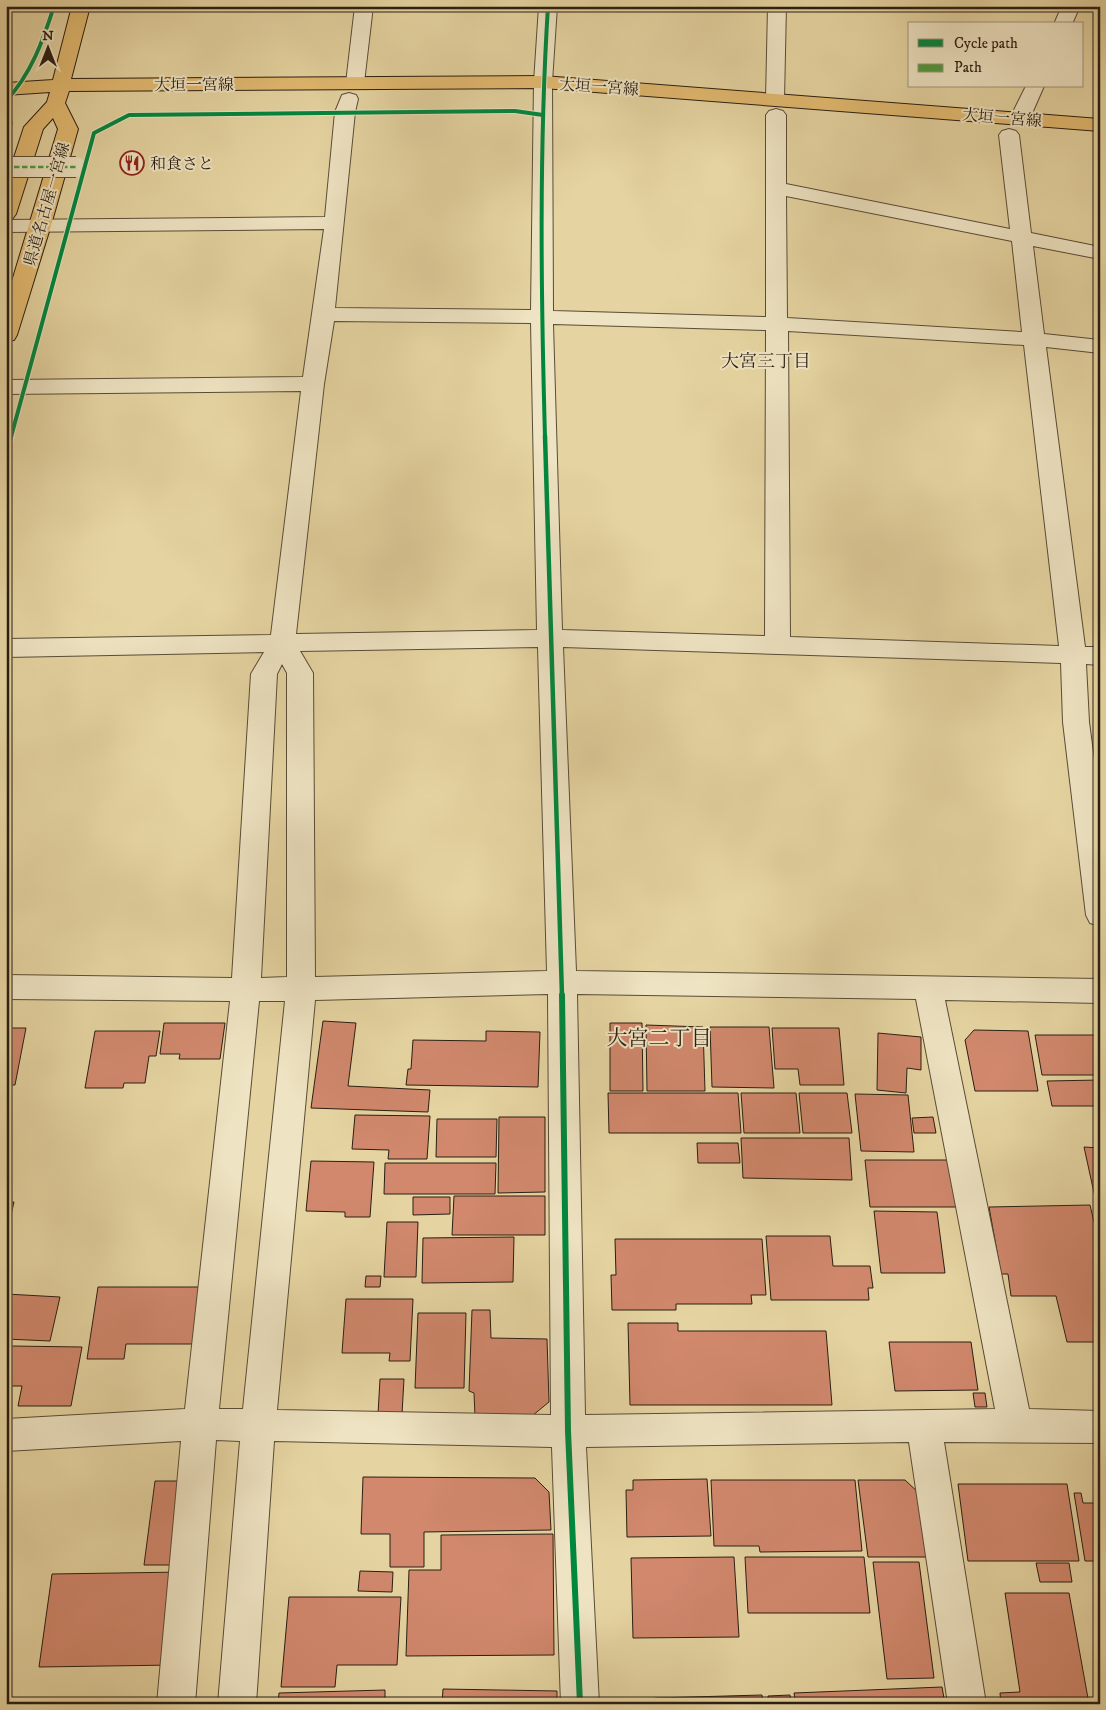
<svg xmlns="http://www.w3.org/2000/svg" width="1106" height="1710" font-family="'IM FELL DW Pica','Noto Serif JP',serif">
<style>
.building{fill:#d1886d;stroke:#2a1e12}
.lines{fill:none;stroke-linecap:round;stroke-linejoin:round}
.minor-casing{stroke:#594c36;stroke-width:2}
.major-casing{stroke:#2a1e12;stroke-width:2}
.minor{fill:#eee3c2;fill-rule:evenodd}
.major{fill:#e2ba70;fill-rule:evenodd}
.minor-bridge-casing{stroke:#594c36;stroke-width:22;stroke-linecap:butt}
.minor-bridge{stroke:#eee3c2;stroke-width:20}
.quiet{stroke:#4f9a3c;stroke-width:2.5;stroke-dasharray:5.5 2.5;stroke-linecap:butt}
.cycleway-far2-casing{stroke:#eee3c2;stroke-width:6}
.cycleway-far1-casing{stroke:#eee3c2;stroke-width:8}
.cycleway-casing{stroke:#eee3c2;stroke-width:9}
.cycleway-far2{stroke:#00873e;stroke-width:4}
.cycleway-far1{stroke:#00873e;stroke-width:4.5}
.cycleway{stroke:#00873e;stroke-width:6}
.labels{text-anchor:middle;stroke-width:4;stroke-linejoin:round;paint-order:stroke}
.far-street-label{font-size:16px;fill:#2a1e12;stroke:#eee3c2}
.far-poi-label{font-size:16px;fill:#2a1e12;stroke:#eee3c2;text-anchor:start}
.far-neighbourhood-label{font-size:18px;fill:#2a1e12;stroke:#eee3c2}
.neighbourhood-label{font-size:21px;fill:#2a1e12;stroke:#eee3c2}
</style>
<rect width="100%" height="100%" fill="#e5d4a1"/>
<filter id="stains"><feTurbulence type="fractalNoise" baseFrequency=".004" numOctaves="4"/><feColorMatrix values="0 0 0 0 .2 0 0 0 0 .09 0 0 0 0 .02 0 0 0 .5 -.17"/></filter>
<radialGradient id="worn" r=".72"><stop offset=".6" stop-color="#630" stop-opacity="0"/><stop offset="1" stop-color="#630" stop-opacity=".3"/></radialGradient>
<g class="building">
<polygon points="323,1021 356,1023 348,1086 430,1090 428,1112 311,1108"/>
<polygon points="164,1023 225,1023 220,1059 179,1059 180,1054 160,1054"/>
<polygon points="610,1023 642,1023 643,1091 610,1091"/>
<polygon points="646,1025 703,1027 705,1091 647,1091"/>
<polygon points="710,1027 769,1027 774,1088 712,1087"/>
<polygon points="6,1028 26,1028 15,1085 6,1085"/>
<polygon points="772,1028 839,1028 844,1085 800,1085 798,1069 775,1069"/>
<polygon points="974,1030 1028,1031 1038,1091 975,1091 965,1040"/>
<polygon points="95,1031 160,1031 156,1056 149,1056 145,1083 124,1083 123,1088 85,1088"/>
<polygon points="486,1031 540,1032 538,1087 406,1085 408,1069 411,1069 413,1040 486,1041"/>
<polygon points="878,1033 921,1037 921,1070 907,1068 906,1093 877,1090"/>
<polygon points="1035,1035 1100,1035 1100,1075 1042,1075"/>
<polygon points="1100,1080 1100,1106 1052,1106 1047,1081"/>
<polygon points="608,1093 738,1093 741,1133 609,1133"/>
<polygon points="741,1093 796,1093 800,1133 744,1133"/>
<polygon points="799,1093 847,1093 852,1133 803,1133"/>
<polygon points="855,1094 908,1095 914,1152 861,1151"/>
<polygon points="355,1115 430,1116 427,1159 388,1159 389,1150 352,1149"/>
<polygon points="499,1117 545,1117 545,1192 498,1193"/>
<polygon points="933,1117 936,1133 914,1133 912,1118"/>
<polygon points="437,1119 497,1119 496,1157 436,1157"/>
<polygon points="741,1138 849,1138 852,1180 743,1178"/>
<polygon points="697,1143 738,1143 740,1163 698,1163"/>
<polygon points="1084,1147 1100,1148 1100,1202 1096,1202"/>
<polygon points="865,1160 951,1160 958,1207 870,1207"/>
<polygon points="311,1161 374,1162 370,1217 345,1217 345,1212 306,1211"/>
<polygon points="385,1163 496,1163 495,1194 384,1194"/>
<polygon points="454,1196 545,1196 545,1235 452,1235"/>
<polygon points="413,1197 450,1197 450,1214 413,1215"/>
<polygon points="6,1202 14,1202 9,1224 6,1224"/>
<polygon points="1090,1205 1100,1248 1100,1342 1067,1342 1056,1296 1011,1296 1008,1274 1001,1274 989,1207"/>
<polygon points="874,1211 937,1212 945,1273 881,1273"/>
<polygon points="387,1222 418,1222 416,1277 384,1277"/>
<polygon points="766,1236 830,1236 833,1266 870,1266 873,1288 868,1288 869,1300 771,1300"/>
<polygon points="514,1237 513,1282 422,1283 423,1238"/>
<polygon points="615,1239 762,1239 766,1295 751,1295 752,1304 676,1304 676,1310 612,1310 611,1275 616,1275"/>
<polygon points="366,1276 381,1276 380,1287 365,1287"/>
<polygon points="98,1287 204,1287 197,1344 126,1344 124,1359 87,1359"/>
<polygon points="6,1294 60,1297 50,1341 6,1339"/>
<polygon points="346,1299 413,1299 410,1361 389,1361 390,1353 342,1353"/>
<polygon points="472,1310 490,1310 491,1338 547,1339 549,1402 532,1416 475,1416 474,1393 469,1391"/>
<polygon points="418,1313 466,1313 464,1388 415,1388"/>
<polygon points="628,1323 678,1323 678,1331 826,1331 832,1405 630,1405"/>
<polygon points="889,1342 971,1342 978,1390 895,1391"/>
<polygon points="12,1346 82,1347 71,1406 18,1406 22,1386 6,1386 6,1373"/>
<polygon points="380,1379 404,1379 402,1414 378,1414"/>
<polygon points="973,1393 985,1393 987,1407 975,1407"/>
<polygon points="363,1477 535,1478 549,1492 551,1530 424,1532 424,1567 390,1567 390,1534 361,1534"/>
<polygon points="707,1479 711,1536 627,1537 626,1490 633,1490 633,1480"/>
<polygon points="711,1480 855,1480 862,1551 760,1552 759,1546 714,1546"/>
<polygon points="858,1480 905,1480 921,1495 929,1557 868,1557"/>
<polygon points="155,1481 183,1481 183,1565 144,1565"/>
<polygon points="958,1484 1067,1484 1079,1561 968,1561"/>
<polygon points="1074,1493 1081,1493 1083,1503 1100,1503 1100,1561 1085,1561"/>
<polygon points="553,1534 554,1655 406,1656 409,1570 441,1570 441,1535"/>
<polygon points="734,1557 739,1637 633,1638 631,1558"/>
<polygon points="745,1557 864,1557 870,1613 748,1613"/>
<polygon points="873,1562 919,1562 934,1678 887,1679"/>
<polygon points="1036,1563 1069,1563 1072,1582 1040,1582"/>
<polygon points="360,1571 393,1572 392,1592 358,1591"/>
<polygon points="183,1572 174,1665 39,1667 52,1574"/>
<polygon points="1005,1593 1069,1593 1089,1704 1001,1704 1000,1693 1020,1692"/>
<polygon points="289,1597 401,1597 397,1665 337,1665 335,1687 281,1687"/>
<polygon points="942,1687 945,1704 796,1704 794,1693"/>
<polygon points="443,1689 557,1691 557,1704 442,1704"/>
<polygon points="385,1690 385,1704 278,1704 279,1693"/>
<polygon points="762,1695 763,1704 655,1704 655,1698"/>
<polygon points="790,1695 791,1704 769,1704 768,1696"/>
</g>
<g class="lines">
<g class="minor-casing">
<g id="minor">
<polygon points="355,6 373,6 364,83 362,87 355,89 348,87 346,83"/>
<path d="M539,6H557L552,82L553,311L766,317V115L769,111L776,109L783,111L786,115V184L1010,229L999,135L1002,131L1009,129L1016,131L1019,135L1031,233L1100,247V259L1033,246L1044,334L1100,340V353L1046,347L1085,647H1100V665L1086,664L1089,722L1100,805V926L1090,923L1086,915L1063,722L1061,663L563,647L576,971L1100,979V1003L945,1000L1029,1409L1100,1411V1443L944,1442L986,1704H948L909,1442L586,1447L599,1704H561L552,1447L274,1441L256,1704H218L240,1441L216,1440L195,1704H157L181,1441L6,1451V1419L185,1409L230,1001L6,999V975L232,978L251,674L264,652L6,657V639L271,635L301,391L6,394V380L303,377L324,229L6,232V220L325,217L335,112L342,95L349,93L356,95L358,99L355,112L335,308L531,310L534,82ZM786,196L1012,241L1022,332L787,318ZM334,321L531,323L537,630L296,634L324,384ZM553,324L766,330L765,636L562,630ZM788,331L1024,345L1059,646L790,637ZM538,647L547,971L315,977L313,673L300,651ZM282,664L287,673V977L261,978L277,674ZM548,994L551,1415L277,1410L315,1000ZM577,994L916,999L995,1409L585,1415ZM259,1001H285L243,1409H219Z"/>
<polygon points="768,6 786,6 784,99 782,103 775,105 768,103 766,99"/>
<polygon points="1062,6 1080,6 1072,24 1054,24"/>
<polygon points="1026,86 1044,86 1030,118 1027,122 1020,124 1013,122 1010,118"/>
</g>
</g>
<g class="major-casing">
<polygon id="major" points="72,6 90,6 71,79 543,76 1100,119 1100,131 543,88 69,91 65,103 78,129 51,225 17,335 14,340 6,341 6,301 58,129 53,118 43,129 16,214 13,218 6,220 6,182 24,127 47,102 50,92 6,95 6,83 53,80"/>
</g>
<use href="#minor" class="minor"/>
<use href="#major" class="major"/>
<g class="minor-bridge-casing">
<polyline id="minor-bridge" points="6,167 76,167"/>
</g>
<use href="#minor-bridge" class="minor-bridge"/>
<g class="quiet">
<polyline points="6,114 9,114 12,124 6,140"/>
<polyline points="6,167 76,167"/>
</g>
<g class="cycleway-far2-casing">
<g id="cycleway-far2">
<path d="M6,101C31,74 43,41 54,6"/>
<polyline points="11,437 94,133 129,115 515,111 543,115"/>
<path d="M545,437C541,294 539,149 548,6"/>
</g>
</g>
<g class="cycleway-far1-casing">
<g id="cycleway-far1">
<polyline points="545,436 562,996"/>
<polyline points="6,455 11,436"/>
</g>
</g>
<g class="cycleway-casing">
<polyline id="cycleway" points="562,995 568,1431 580,1704"/>
</g>
<use href="#cycleway-far2" class="cycleway-far2"/>
<use href="#cycleway-far1" class="cycleway-far1"/>
<use href="#cycleway" class="cycleway"/>
</g>
<defs>
<g id="restaurant-ring" transform="scale(1.25)"><circle r="9.5" fill="#eee3c2" stroke="#8f2418" stroke-width="1.5"/><path d="M-5-6h1v4h1v-4h1v4h1v-4h1v5L-1.5 .5V6h-2V.5L-5-1ZM5-6V6H3V1.5H1.5Q1.5-4 5-6Z" fill="#8f2418"/></g>
</defs>
<g fill-rule="evenodd">
<use href="#restaurant-ring" x="132" y="163"/>
</g>
<g class="labels">
<g class="far-street-label">
<text x="194" y="90">大垣一宮線</text>
<text transform="translate(599 86) rotate(4)" y="6">大垣一宮線</text>
<text transform="translate(1002 117) rotate(5)" y="6">大垣一宮線</text>
<text transform="translate(46 204) rotate(-74)" y="6">県道名古屋一宮線</text>
</g>
<g class="far-poi-label">
<text x="150" y="169">和食さと</text>
</g>
<g class="far-neighbourhood-label">
<text x="766" y="367">大宮三丁目</text>
</g>
<g class="neighbourhood-label">
<text x="659" y="1045">大宮二丁目</text>
</g>
</g>
<rect width="1106" height="1710" fill="none" stroke="#e5d4a1" stroke-width="25"/>
<rect x="8" y="8" width="1091" height="1695" fill="none" stroke="#2a1e12" stroke-width="2.5"/>
<rect x="12" y="12" width="1081" height="1685" fill="none" stroke="#2a1e12"/>
<rect x="908" y="22" width="175" height="65" fill="#eee3c2" stroke="#a0947c"/>
<rect x="918" y="39" width="25" height="8" fill="#00873e" stroke="#a0947c"/>
<text x="954" y="48" font-size="15" fill="#2a1e12">Cycle path</text>
<rect x="918" y="64" width="25" height="8" fill="#4f9a3c" stroke="#a0947c"/>
<text x="954" y="72" font-size="15" fill="#2a1e12">Path</text>
<g transform="translate(48 48)" stroke="#eee3c2" stroke-width="4" paint-order="stroke">
<path d="M0-4L9 19L0 12L-9 19Z" fill="#2a1e12"/>
<text y="-8" font-size="14" font-weight="bold" text-anchor="middle" fill="#2a1e12">N</text>
</g>
<rect width="100%" height="100%" filter="url(#stains)"/>
<rect width="100%" height="100%" fill="url(#worn)"/>
</svg>
